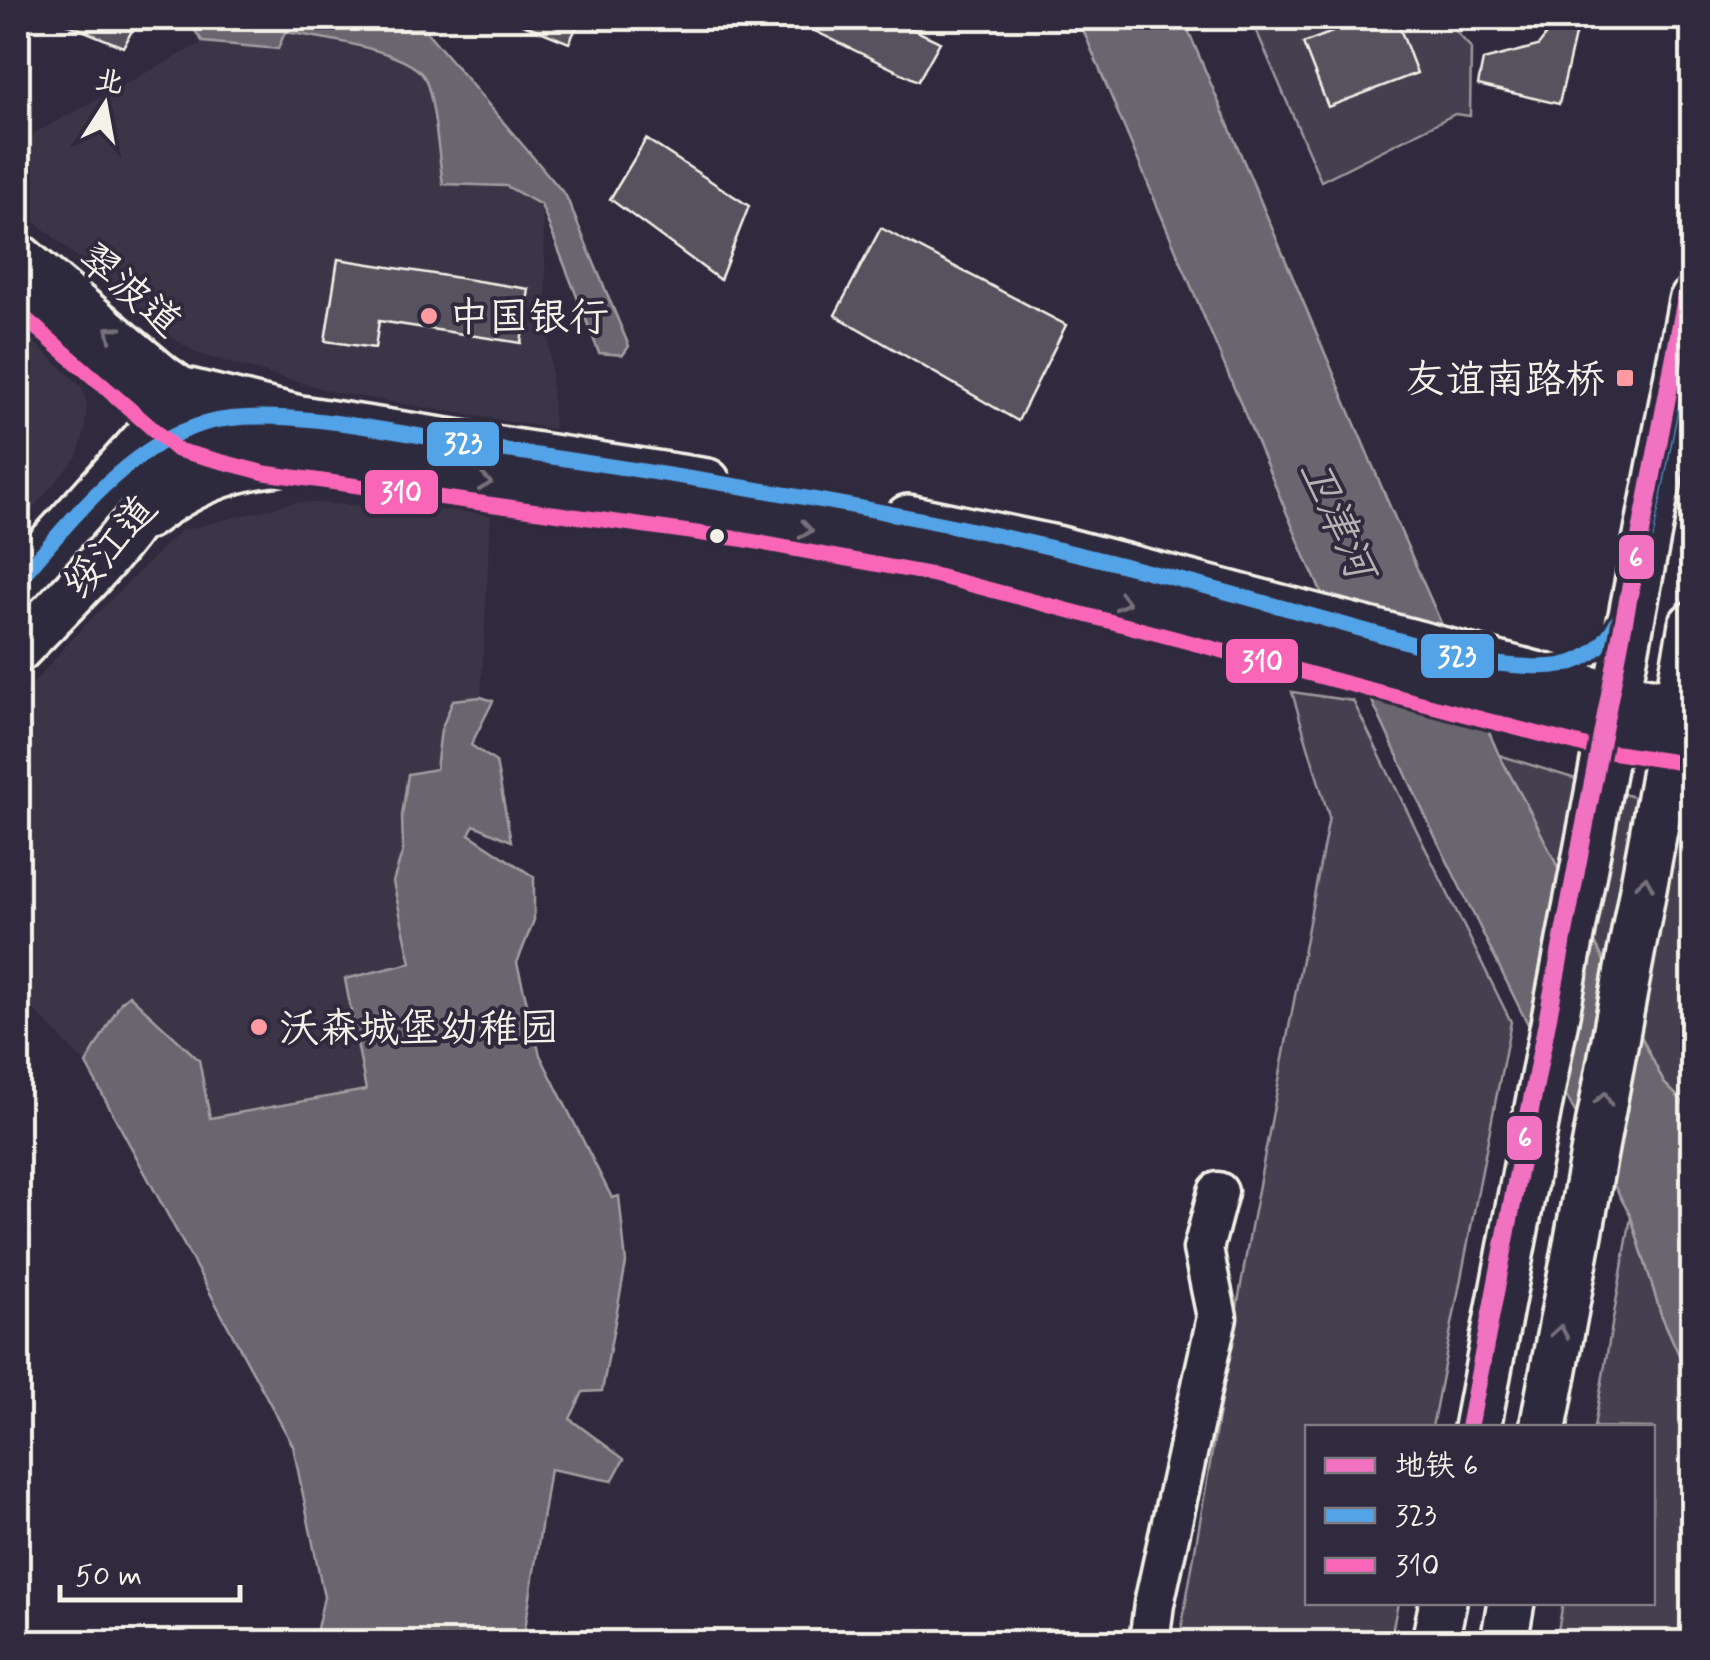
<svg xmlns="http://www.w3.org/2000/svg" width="1710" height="1660" font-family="Mynerve,'LXGW WenKai TC',sans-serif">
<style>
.built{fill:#3b3647}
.green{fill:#454050;stroke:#9c989c;stroke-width:2.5}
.water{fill:#6a6670;stroke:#a19ea0;stroke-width:2.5}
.building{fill:#56525f;stroke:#f4f1e8;stroke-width:2.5}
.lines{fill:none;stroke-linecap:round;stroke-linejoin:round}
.minor-casing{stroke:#f4f1e8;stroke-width:45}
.major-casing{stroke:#f4f1e8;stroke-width:52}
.minor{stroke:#2f2a3d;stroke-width:38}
.major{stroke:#2f2a3d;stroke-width:45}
.bus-1-casing{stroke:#2f2a3d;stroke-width:22}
.bus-2-casing{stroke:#2f2a3d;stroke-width:22}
.bus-1{stroke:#53a3e8;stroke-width:15}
.bus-2{stroke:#fa66b7;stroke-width:15}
.metro-1-casing{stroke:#2f2a3d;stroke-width:25}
.metro-1{stroke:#f172c0;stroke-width:18}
.oneway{stroke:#747079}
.poi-dot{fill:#ff9aa2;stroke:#2f2a3d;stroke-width:4}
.bus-dot{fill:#f4f1e8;stroke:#2f2a3d;stroke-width:4}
.labels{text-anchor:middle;stroke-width:8;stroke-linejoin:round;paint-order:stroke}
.street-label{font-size:40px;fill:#f4f1e8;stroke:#2f2a3d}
.poi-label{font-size:40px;fill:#f4f1e8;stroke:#2f2a3d;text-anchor:start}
.water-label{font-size:42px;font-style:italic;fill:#b6b2b2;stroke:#2f2a3d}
.line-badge{stroke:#2f2a3d;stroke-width:4}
.badge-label{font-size:28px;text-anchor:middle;font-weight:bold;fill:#fff}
</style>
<rect width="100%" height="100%" fill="#2f2a3d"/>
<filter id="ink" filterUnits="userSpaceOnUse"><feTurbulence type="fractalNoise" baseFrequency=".01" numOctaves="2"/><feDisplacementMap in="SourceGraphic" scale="20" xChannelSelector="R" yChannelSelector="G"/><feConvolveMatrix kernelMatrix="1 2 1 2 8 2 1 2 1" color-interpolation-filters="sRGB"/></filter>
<g filter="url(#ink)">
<g class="built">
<polygon points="285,32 323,38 412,63 426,79 444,184 506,186 542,205 554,429 338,393 198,354 169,336 18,207 18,142 203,42 278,49"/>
<polygon points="18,327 82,387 87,404 85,431 77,457 18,525"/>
<polygon points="296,502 491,513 481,697 453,701 436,770 408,774 402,816 403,850 393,883 411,963 345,979 366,1090 210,1118 199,1060 130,995 121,1002 86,1064 18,993 18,700 82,628 180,531"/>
</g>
<g class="green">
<polygon points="1251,18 1444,18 1471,48 1470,116 1455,114 1321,181"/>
<polygon points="1292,692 1353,701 1511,1022 1432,1427 1308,1428 1308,1602 1398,1603 1390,1642 1179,1642 1251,1227 1329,817"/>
<polygon points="1499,755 1659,805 1692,804 1692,1125 1683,1102 1664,1083 1532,815"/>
<polygon points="1631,1217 1661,1314 1692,1384 1692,1642 1556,1642 1563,1603 1652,1602 1652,1428 1594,1427"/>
</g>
<g class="water">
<path d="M186,18H415L566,196L629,346L623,355L599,353L541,205L506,186L443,184C439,160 434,94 424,77C407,50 317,37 285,32L278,49L203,42Z"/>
<polygon points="1078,18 1183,18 1391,509 1499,755 1532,815 1664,1083 1683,1102 1692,1125 1692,1384 1661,1314 1631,1217 1521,1011 1430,826 1307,561"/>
<polygon points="481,697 493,701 471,745 496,762 511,841 474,825 469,834 534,877 534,920 517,963 540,1055 612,1198 619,1196 626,1263 602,1391 583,1392 570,1419 624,1459 612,1481 550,1469 523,1642 314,1642 324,1597 293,1446 86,1064 121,1002 129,995 199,1060 210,1118 366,1090 345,979 411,963 393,882 403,850 402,816 408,774 436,769 441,730 453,700"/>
</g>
<g class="building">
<polygon points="53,18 139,18 123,47"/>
<polygon points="508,18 581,18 569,43"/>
<polygon points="788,18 889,18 940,42 918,81"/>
<polygon points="1370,18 1396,18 1417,73 1328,107 1303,43"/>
<polygon points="1550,18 1579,18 1559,104 1478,85 1483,60 1538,46 1545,37"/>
<polygon points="646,139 749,206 720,280 610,199"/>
<polygon points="881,228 1066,325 1018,421 835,315"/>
<polygon points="338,259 529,289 521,343 379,321 375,348 325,341"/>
</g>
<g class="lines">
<g class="minor-casing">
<g id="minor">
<polyline points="18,252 163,374 189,392"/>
<polyline points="18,286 163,417"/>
<polyline points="1149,1642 1154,1604 1217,1317 1203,1249 1218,1192"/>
</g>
</g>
<g class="major-casing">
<g id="major">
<polyline points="189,392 300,419 707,482"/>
<polyline points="163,417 182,431 268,453 743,519 938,555 1609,732 1692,744"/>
<path d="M146,516C187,485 228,467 279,462"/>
<polyline points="908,518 1056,549 1616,696 1692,707"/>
<polyline points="18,581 184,397"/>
<path d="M18,649C91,573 168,508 187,400"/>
<polyline points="1477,1428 1692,301"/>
<polyline points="1543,1428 1692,625"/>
<polyline points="1435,1642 1443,1602"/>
<polyline points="1504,1642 1511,1602"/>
</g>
</g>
<use href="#minor" class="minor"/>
<use href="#major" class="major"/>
<g class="bus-1-casing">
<path id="bus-1" d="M18,581C70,522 127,445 206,423C277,404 408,435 483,447C655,472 826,498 996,535C1158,571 1317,617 1477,662C1578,673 1600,673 1639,574L1692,301"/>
</g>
<g class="bus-2-casing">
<polyline id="bus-2" points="18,312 177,450 265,473 740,539 934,575 1604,751 1689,764"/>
</g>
<use href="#bus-1" class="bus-1"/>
<use href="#bus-2" class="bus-2"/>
<g class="metro-1-casing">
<polyline id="metro-1" points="1469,1428 1692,267"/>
</g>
<use href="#metro-1" class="metro-1"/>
</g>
<defs><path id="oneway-chevron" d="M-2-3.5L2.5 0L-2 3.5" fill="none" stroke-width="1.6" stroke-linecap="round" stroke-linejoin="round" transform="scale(2.5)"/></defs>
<g class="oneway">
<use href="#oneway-chevron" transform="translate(112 332) rotate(-140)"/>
<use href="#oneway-chevron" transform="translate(485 482) rotate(8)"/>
<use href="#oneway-chevron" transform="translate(806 530) rotate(10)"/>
<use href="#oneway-chevron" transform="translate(1123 602) rotate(15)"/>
<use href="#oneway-chevron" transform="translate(1645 883) rotate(-80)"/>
<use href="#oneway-chevron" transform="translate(1604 1099) rotate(-79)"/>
<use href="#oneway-chevron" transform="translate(1560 1332) rotate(-80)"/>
</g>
</g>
<g class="poi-dot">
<circle cx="429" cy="316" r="10"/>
<rect x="1615" y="368" width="20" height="20" rx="5"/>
<circle cx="259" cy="1027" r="10"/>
</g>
<circle class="bus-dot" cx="717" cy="536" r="9"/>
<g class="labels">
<g class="street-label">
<text transform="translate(131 289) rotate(40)" y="14">翠波道</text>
<text transform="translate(109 546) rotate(-50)" y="14">绥江道</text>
</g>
<g class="poi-label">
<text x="449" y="330">中国银行</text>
<text x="1605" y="392" text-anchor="end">友谊南路桥</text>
<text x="279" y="1041">沃森城堡幼稚园</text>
</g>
<g class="water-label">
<text transform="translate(1339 518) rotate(66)" y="15">卫津河</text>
</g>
</g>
<g class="line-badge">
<rect x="425" y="420" width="76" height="48" rx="10" fill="#53a3e8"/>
<rect x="363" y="468" width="77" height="48" rx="10" fill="#fa66b7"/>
<rect x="1617" y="533" width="39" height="48" rx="10" fill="#f172c0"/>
<rect x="1419" y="632" width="77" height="48" rx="10" fill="#53a3e8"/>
<rect x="1224" y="637" width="76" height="48" rx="10" fill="#fa66b7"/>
<rect x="1505" y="1114" width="39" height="48" rx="10" fill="#f172c0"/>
</g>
<g class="badge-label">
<text x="463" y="453">323</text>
<text x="401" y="502">310</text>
<text x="1636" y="567">6</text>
<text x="1457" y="666">323</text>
<text x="1262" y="671">310</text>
<text x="1525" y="1147">6</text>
</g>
<rect width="1710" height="1660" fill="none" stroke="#2f2a3d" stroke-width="60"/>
<rect x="30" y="30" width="1650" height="1600" fill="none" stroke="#f4f1e8" stroke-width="4" filter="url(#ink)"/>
<rect x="1305" y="1425" width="350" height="180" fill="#2f2a3d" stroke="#7e7a81" stroke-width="2.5"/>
<rect x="1325" y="1458" width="50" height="15" fill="#f172c0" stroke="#7e7a81" stroke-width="2.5"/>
<text x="1395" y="1475" font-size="30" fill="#f4f1e8">地铁 6</text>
<rect x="1325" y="1508" width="50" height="15" fill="#53a3e8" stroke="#7e7a81" stroke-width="2.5"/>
<text x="1395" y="1525" font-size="30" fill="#f4f1e8">323</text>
<rect x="1325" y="1558" width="50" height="15" fill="#fa66b7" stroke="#7e7a81" stroke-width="2.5"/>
<text x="1395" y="1575" font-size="30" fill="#f4f1e8">310</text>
<g transform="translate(105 105) rotate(11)" stroke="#2f2a3d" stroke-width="8" paint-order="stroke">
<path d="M0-8L18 38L0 25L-18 38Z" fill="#f4f1e8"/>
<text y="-15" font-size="28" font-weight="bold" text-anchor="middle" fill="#f4f1e8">北</text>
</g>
<path d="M60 1585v15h180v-15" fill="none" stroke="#f4f1e8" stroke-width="5"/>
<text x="75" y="1585" font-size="30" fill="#f4f1e8" stroke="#2f2a3d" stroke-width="8" paint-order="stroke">50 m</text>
</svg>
